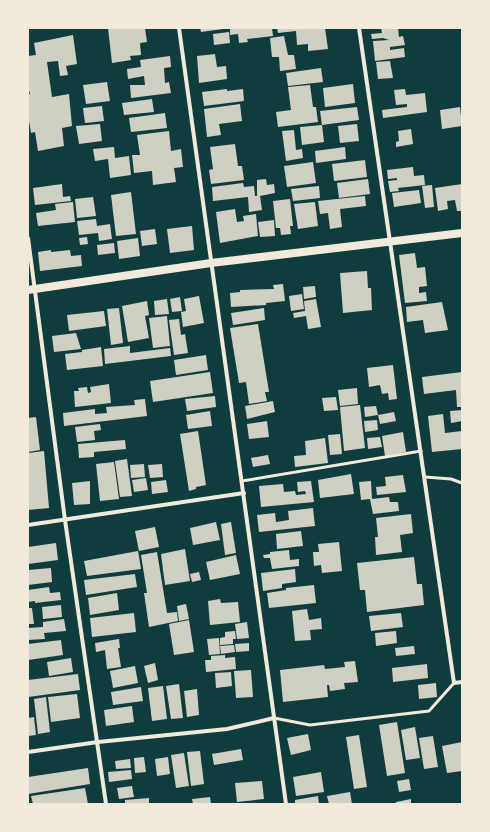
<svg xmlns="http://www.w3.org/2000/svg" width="490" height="832" font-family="Mulish,sans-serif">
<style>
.building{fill:#cfcfc3}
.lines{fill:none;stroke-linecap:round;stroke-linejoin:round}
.service{stroke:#f1e9da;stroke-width:3}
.minor{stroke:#f1e9da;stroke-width:4}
.secondary{stroke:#f1e9da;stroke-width:8}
</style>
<rect width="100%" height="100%" fill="#0f3d3e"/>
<g class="building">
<polygon points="108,28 145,28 147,42 140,43 141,55 130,56 131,60 112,63"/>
<polygon points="200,28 223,28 223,29 201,32"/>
<polygon points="230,28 272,28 273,36 247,39 248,42 239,43 238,34 230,35"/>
<polygon points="277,28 325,28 328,49 308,51 308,44 297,45 296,31 278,33"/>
<polygon points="381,28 398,28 399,37 403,36 405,45 390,47 390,50 404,48 405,57 375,61 373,41 389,40 383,38 372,39 371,34 382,33"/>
<polygon points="229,32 230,43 214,45 213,34"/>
<polygon points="73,35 77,64 66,66 68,75 60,76 58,61 47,62 52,97 69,94 72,126 62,128 64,146 38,151 35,132 31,133 28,115 28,95 30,94 28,87 28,56 36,55 34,43"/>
<polygon points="284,36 288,55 294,55 296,69 280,71 279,57 272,57 270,38"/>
<polygon points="215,54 217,67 226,66 227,79 199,83 197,56"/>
<polygon points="170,56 171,67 164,68 165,83 169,82 171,93 131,98 130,85 145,85 144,76 128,79 127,69 141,67 140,60"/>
<polygon points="390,61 393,78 378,79 376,62"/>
<polygon points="321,68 323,82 288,86 286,73"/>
<polygon points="107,82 110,101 86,104 83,85"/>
<polygon points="353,84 355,103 325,107 323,88"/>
<polygon points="310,85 313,107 316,107 318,122 278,127 276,112 291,110 288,87"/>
<polygon points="227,89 227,91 243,89 244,101 204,106 202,92"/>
<polygon points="405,89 406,95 425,93 427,112 383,118 382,110 407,107 407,104 396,105 394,90"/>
<polygon points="152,99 154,112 124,115 122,103"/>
<polygon points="240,104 242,121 219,124 221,135 207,137 204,109"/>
<polygon points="102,106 104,121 85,123 83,108"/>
<polygon points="357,107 359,120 322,125 320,111"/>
<polygon points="460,107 462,126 442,129 440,110"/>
<polygon points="165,113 167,128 131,132 129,118"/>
<polygon points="100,124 102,141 79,144 76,126"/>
<polygon points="357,124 359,141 340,143 338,126"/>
<polygon points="322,125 324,142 302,145 300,127"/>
<polygon points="411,129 413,144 396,147 396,142 399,141 398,131"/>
<polygon points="294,130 296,150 302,149 303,158 286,161 282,131"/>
<polygon points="169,131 171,151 181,149 183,167 174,168 176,182 153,185 152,171 134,173 132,155 140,155 137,135"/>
<polygon points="235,144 238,166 242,166 244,180 211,184 209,170 213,169 210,147"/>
<polygon points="114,147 115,158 129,156 131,175 110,178 108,159 95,161 93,149"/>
<polygon points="345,147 346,159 316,163 315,151"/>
<polygon points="365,160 367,177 334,181 332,164"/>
<polygon points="313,162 316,183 287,187 284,166"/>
<polygon points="413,167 414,176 424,175 425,185 398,188 399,191 390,192 388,181 397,180 397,178 388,179 387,170"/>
<polygon points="266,179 267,185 274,184 275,193 260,196 262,210 249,212 248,197 213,201 212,187 243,183 244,187 254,186 255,196 257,196 257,180"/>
<polygon points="368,179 370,194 339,198 337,183"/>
<polygon points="62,184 63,197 70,196 71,201 35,205 33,188"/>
<polygon points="462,184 462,211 457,211 455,200 447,201 448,209 438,211 435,188"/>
<polygon points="432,185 434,207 425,208 422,186"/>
<polygon points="319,186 320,198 293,201 291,189"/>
<polygon points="419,190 421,203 394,207 392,193"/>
<polygon points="131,192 136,234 116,236 111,195"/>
<polygon points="365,196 366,206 340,209 342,227 330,229 328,213 320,214 318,201"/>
<polygon points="93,197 96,216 77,218 75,199"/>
<polygon points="290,199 293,226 290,226 291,234 281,235 280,228 276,228 273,201"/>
<polygon points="73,202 75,222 38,226 36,213 56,210 55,204"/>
<polygon points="315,202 318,226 298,229 294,204"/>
<polygon points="235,209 237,222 244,221 243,216 256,214 258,236 220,243 216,212"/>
<polygon points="96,219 97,226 110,224 112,239 99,241 98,233 79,235 77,221"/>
<polygon points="274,220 275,236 260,237 258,222"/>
<polygon points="192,226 194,250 170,253 167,229"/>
<polygon points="155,229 157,244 142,246 140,231"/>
<polygon points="87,237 88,244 80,245 79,238"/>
<polygon points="138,238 140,256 119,259 117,241"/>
<polygon points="114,243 115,253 98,255 97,245"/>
<polygon points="51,250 51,252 70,250 71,256 81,255 82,266 40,271 38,252"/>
<polygon points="415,253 417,268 425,267 427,286 419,287 419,293 426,292 427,301 405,303 399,255"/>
<polygon points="367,271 368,288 371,288 372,310 343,313 340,273"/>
<polygon points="283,284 285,301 266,303 266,305 231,307 230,293 240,292 240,290 274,289 273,285"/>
<polygon points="315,286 316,297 304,299 303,287"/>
<polygon points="302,294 304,309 291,311 289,296"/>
<polygon points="199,296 204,323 183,327 181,312 186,311 184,299"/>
<polygon points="180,297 182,311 172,312 170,299"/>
<polygon points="167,299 169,314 155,315 154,301"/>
<polygon points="316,299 321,327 308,329 306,316 294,318 293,313 305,311 304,301"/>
<polygon points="147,301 149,315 145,316 149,338 128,342 122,306"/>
<polygon points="442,302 448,330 425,333 423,320 407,322 406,307"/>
<polygon points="119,308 123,343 111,345 107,309"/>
<polygon points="264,308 265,320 233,325 231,313"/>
<polygon points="104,311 106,326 69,331 67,315"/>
<polygon points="167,316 170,346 153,348 149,318"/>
<polygon points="179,319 181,335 185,334 188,353 174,355 169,320"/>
<polygon points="258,324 269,392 265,392 267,401 249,404 246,382 239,383 230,328"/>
<polygon points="76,333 81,349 54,352 52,336"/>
<polygon points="130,346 130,353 170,348 171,356 105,364 104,349"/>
<polygon points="101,347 103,366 67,370 65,354 82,352 82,350"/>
<polygon points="206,355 208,370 176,375 174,360"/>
<polygon points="393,365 397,399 389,400 388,393 382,394 380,385 369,387 367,368"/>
<polygon points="210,372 213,393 153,402 150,381"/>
<polygon points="462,372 462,407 457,407 456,390 424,394 422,377"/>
<polygon points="109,384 111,403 75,407 74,391 79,391 78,388 87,387 88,393 91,392 90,387"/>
<polygon points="357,388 358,404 340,406 338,390"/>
<polygon points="215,396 216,407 187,411 185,399"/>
<polygon points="336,397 338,410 324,411 322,398"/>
<polygon points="145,399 147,416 64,426 63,413 95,409 95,414 107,413 106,407 135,405 134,400"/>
<polygon points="273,401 275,412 247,419 245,406"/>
<polygon points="360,405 365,448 344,451 340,407"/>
<polygon points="376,406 378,415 365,417 364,407"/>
<polygon points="462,410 462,421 451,423 450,411"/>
<polygon points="210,411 212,426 188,429 186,415"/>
<polygon points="394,412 396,421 380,424 378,415"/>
<polygon points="443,414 445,433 462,431 462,449 432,452 428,416"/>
<polygon points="36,417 40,450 28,452 28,418"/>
<polygon points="377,420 378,430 365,432 364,421"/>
<polygon points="267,421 269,437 249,439 247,424"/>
<polygon points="100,424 101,430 94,431 95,440 77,442 75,427"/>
<polygon points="198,431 206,485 196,487 196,489 189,491 180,434"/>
<polygon points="403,432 406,452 385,456 382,436"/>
<polygon points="340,434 342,454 330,455 328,435"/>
<polygon points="380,437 382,447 368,449 367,438"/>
<polygon points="325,438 328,463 295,467 294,456 306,455 305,441"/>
<polygon points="125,440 126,449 94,452 94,457 79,458 78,444"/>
<polygon points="44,451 49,508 28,510 28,453"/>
<polygon points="268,455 270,464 253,467 251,458"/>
<polygon points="127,459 132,496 120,497 115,461"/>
<polygon points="114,462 119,499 100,501 96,464"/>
<polygon points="144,464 145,477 131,478 130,465"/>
<polygon points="162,464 163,477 150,478 148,465"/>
<polygon points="351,474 354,494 320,498 318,480"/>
<polygon points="403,475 406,492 377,495 376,487 386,486 385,477"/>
<polygon points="146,478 148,490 134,492 132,480"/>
<polygon points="166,480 168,492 152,494 151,482"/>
<polygon points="90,481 90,504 74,505 72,483"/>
<polygon points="311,481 314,502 261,507 259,486 283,484 284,492 295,491 296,495 306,494 305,491 298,492 297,482"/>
<polygon points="371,481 372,499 389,497 390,502 398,502 399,511 373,514 370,499 361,500 359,482"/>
<polygon points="313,508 315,526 259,532 257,515 275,513 276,522 289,520 288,511"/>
<polygon points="411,514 413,533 400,535 402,552 376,555 375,537 378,537 376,518"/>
<polygon points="216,522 220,540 193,545 190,528"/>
<polygon points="231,522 236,553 225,555 221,524"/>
<polygon points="155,527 159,547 139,551 135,531"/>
<polygon points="301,531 303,546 277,549 276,534"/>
<polygon points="339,542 342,571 322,573 321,565 314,566 313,552 319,552 318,544"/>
<polygon points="56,543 58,560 28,564 28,547"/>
<polygon points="185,549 190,581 165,585 161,554"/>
<polygon points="289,550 290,560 299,559 299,566 272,569 270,558 264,558 263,555 270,554 270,552"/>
<polygon points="138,551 141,569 87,576 84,561"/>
<polygon points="157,552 167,613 177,612 178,621 149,627 144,593 147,593 141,555"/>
<polygon points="236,555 240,574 210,580 206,562"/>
<polygon points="414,557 417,584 422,584 424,605 367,612 365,590 360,590 357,563"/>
<polygon points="51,568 52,582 28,585 28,570"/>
<polygon points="295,569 296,582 282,584 282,588 263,591 261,573"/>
<polygon points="199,572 201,580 192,582 190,574"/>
<polygon points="135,574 137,587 86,595 84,580"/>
<polygon points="314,585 316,603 269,608 267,593 286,590 286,588"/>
<polygon points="49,587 50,593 60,592 61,600 35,603 35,601 28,602 28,590"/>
<polygon points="117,593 119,610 90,615 88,598"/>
<polygon points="220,599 221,603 238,602 240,622 210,625 208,601"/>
<polygon points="186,604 189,619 179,621 177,606"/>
<polygon points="61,605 62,617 43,619 42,607"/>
<polygon points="28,608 32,608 34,624 28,624"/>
<polygon points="307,609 309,620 321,618 322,629 310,630 311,640 295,641 292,611"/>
<polygon points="134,613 136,632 92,637 90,618"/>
<polygon points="401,613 403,627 371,631 369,616"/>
<polygon points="64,619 66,631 44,633 45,639 28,640 28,628 43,627 43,622"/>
<polygon points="189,620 194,652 174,655 169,624"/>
<polygon points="247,622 249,638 237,639 235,624"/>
<polygon points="235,631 236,639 233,639 233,644 220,645 220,638 225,637 225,632"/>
<polygon points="396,631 397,643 376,646 375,633"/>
<polygon points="219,638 220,654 209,655 207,639"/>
<polygon points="119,639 120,648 118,648 121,667 107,669 105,650 96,652 95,643"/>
<polygon points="61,640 63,655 28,660 28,644"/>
<polygon points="249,643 249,651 236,652 235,644"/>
<polygon points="234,645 235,652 221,654 220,646"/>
<polygon points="414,646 415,654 396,656 395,648"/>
<polygon points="225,655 225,658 235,657 236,669 206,672 205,660 211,660 211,656"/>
<polygon points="71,658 73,672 49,676 47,662"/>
<polygon points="355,661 358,682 344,683 345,689 330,691 329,685 327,685 328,697 283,702 280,670 324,665 325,669 345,667 344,662"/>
<polygon points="155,663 158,680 148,683 144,666"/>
<polygon points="427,664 428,678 393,682 392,668"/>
<polygon points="135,666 138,683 113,688 110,671"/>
<polygon points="251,670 253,697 236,698 234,671"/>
<polygon points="231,672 232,686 216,688 215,673"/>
<polygon points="78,674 80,690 28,697 28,680"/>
<polygon points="436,683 437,697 419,699 418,685"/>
<polygon points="179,684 183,718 171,719 166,686"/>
<polygon points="163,686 167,719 152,721 148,688"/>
<polygon points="141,687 143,701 113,705 111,692"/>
<polygon points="197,689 199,715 187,717 184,691"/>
<polygon points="77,694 80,718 51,722 48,697"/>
<polygon points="46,697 50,732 38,734 34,699"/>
<polygon points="132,706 134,722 106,726 104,710"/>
<polygon points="34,717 36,735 28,736 28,718"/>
<polygon points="397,722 405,773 387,776 379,725"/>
<polygon points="415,727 420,758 406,760 401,730"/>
<polygon points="308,734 311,750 291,755 287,738"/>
<polygon points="359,735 367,787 354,789 346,737"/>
<polygon points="433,736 438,767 424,769 419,738"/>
<polygon points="462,742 462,771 447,773 442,746"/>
<polygon points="241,749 243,760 214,765 212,754"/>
<polygon points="200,751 204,784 191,786 187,752"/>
<polygon points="184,753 189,786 176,788 171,755"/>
<polygon points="144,757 146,772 135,773 134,758"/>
<polygon points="168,757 170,774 157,776 155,759"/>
<polygon points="130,759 131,768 116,769 115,761"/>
<polygon points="88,768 90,784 28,794 28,777"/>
<polygon points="131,770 132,779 109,782 108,772"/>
<polygon points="321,772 324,792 296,796 293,777"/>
<polygon points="409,779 411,790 399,792 397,781"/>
<polygon points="262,781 264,799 237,802 235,783"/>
<polygon points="132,786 134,797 119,799 117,788"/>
<polygon points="85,788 88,804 33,804 31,796"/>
<polygon points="350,792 352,804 329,804 327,796"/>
<polygon points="318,796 319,804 295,804 295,800"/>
<polygon points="210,797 211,804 193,804 192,799"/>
<polygon points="149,798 149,804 125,804 125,800"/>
<polygon points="411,799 411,804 396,804 396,802"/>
</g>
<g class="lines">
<g class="service">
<polyline points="425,477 451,479 462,483"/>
<polyline points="242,481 421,451"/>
<polyline points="274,718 310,725 429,711 454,683"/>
</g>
<g class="minor">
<polyline points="179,28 286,804"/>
<path d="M359,28C389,247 423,465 454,683L462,682"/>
<polyline points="28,238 65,520 106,804"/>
<polyline points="28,525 244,493"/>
<polyline points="28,752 98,742 227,729 274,718"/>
</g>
<polyline class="secondary" points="28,290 211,263 462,233"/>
</g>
<rect width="490" height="832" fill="none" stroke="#f1e9da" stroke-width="58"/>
</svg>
